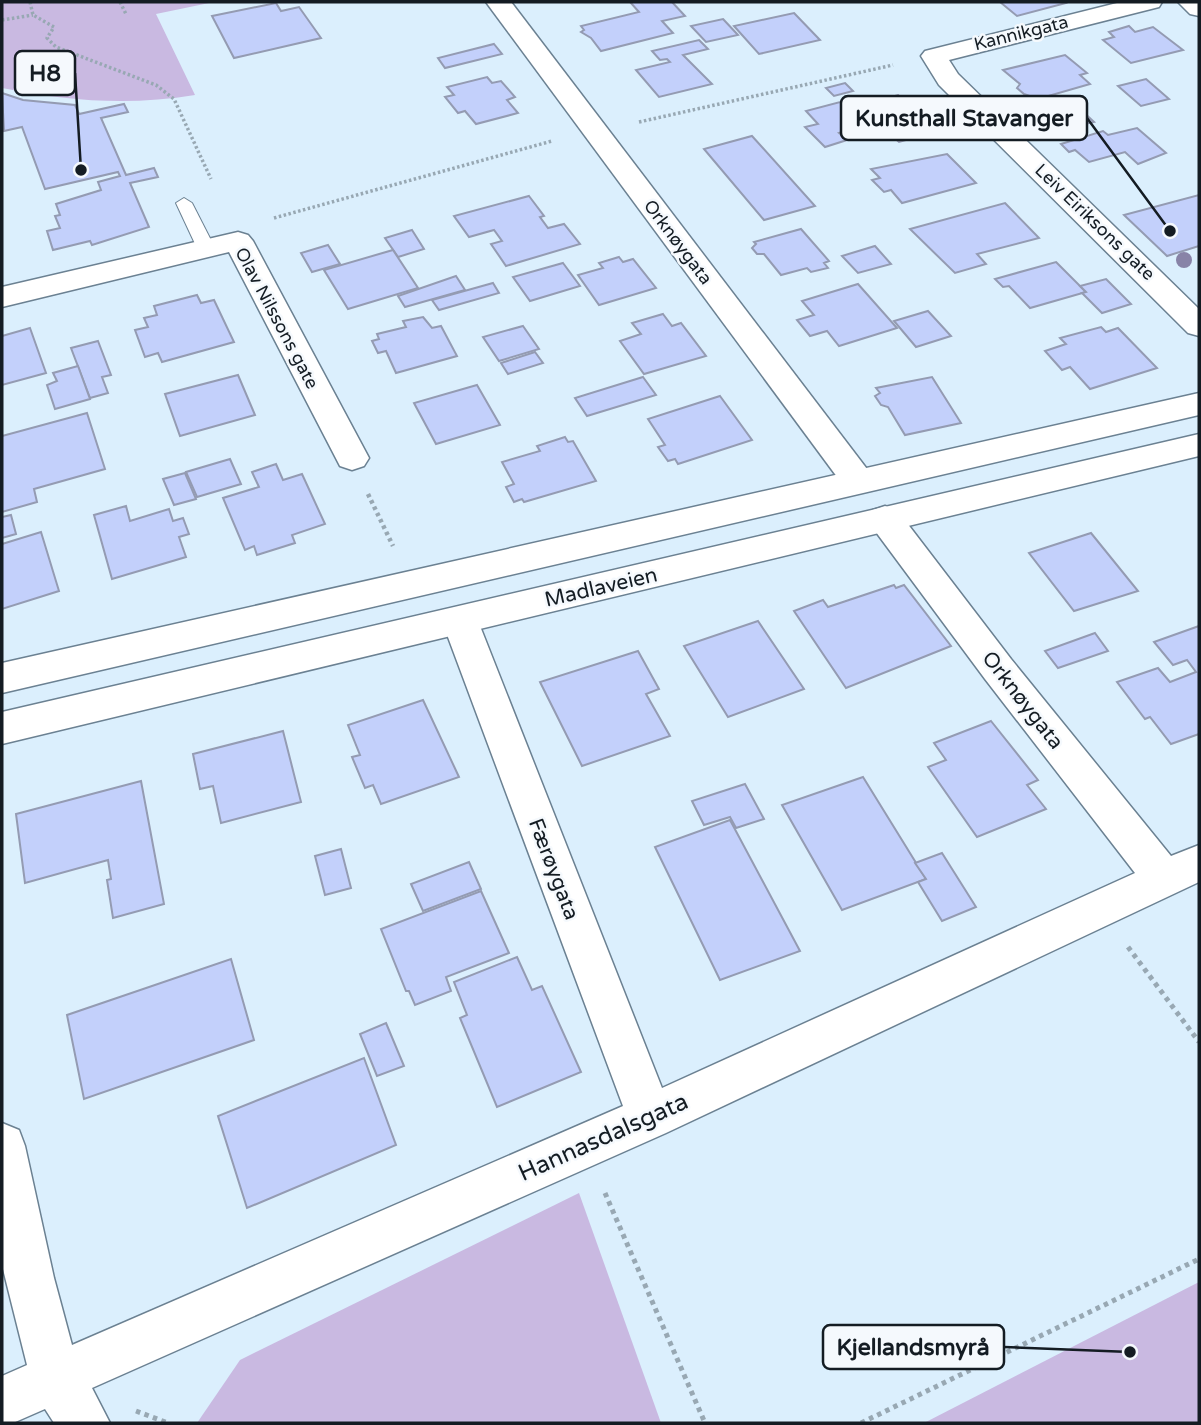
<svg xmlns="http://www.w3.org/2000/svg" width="1201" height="1425" font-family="'Varela Round',sans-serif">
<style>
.green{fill:#c9b9e1}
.building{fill:#c3d0fb;stroke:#949bb2;stroke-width:2}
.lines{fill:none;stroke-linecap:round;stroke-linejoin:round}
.lane-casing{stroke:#6b8192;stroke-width:2}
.street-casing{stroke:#6b8192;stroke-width:3}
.primary-casing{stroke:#6b8192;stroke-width:3}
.path-far2{stroke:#98a8b3;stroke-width:3.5;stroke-dasharray:2.5 2.5;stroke-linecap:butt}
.path-far1{stroke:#98a8b3;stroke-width:4.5;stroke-dasharray:3.5 3.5;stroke-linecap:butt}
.path{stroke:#98a8b3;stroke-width:5;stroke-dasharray:4.5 4.5;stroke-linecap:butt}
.lane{fill:#fff;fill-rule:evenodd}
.street{fill:#fff;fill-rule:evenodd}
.primary{fill:#fff;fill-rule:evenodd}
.tree{fill:#8883a7}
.labels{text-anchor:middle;stroke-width:5;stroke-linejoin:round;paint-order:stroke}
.far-street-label{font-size:18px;fill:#141c23;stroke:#f5f9fd}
.street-label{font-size:21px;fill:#141c23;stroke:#f5f9fd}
.near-street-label{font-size:24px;fill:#141c23;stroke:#f5f9fd}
.leader{fill:none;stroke:#141c23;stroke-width:2.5}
.callout-dot{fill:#141c23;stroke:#f5f9fd;stroke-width:2.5}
.callout{fill:#f5f9fd;stroke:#141c23;stroke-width:2.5}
.callout-label{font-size:23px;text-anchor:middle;font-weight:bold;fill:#141c23}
</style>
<rect width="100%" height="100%" fill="#dbeffd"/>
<g class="green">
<path d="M2,2H214L156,14L195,95C129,106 67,101 2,88Z"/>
<polygon points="579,1193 661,1423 197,1423 240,1360"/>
<polygon points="1199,1282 1199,1423 924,1423"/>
</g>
<g class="building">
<polygon points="630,2 672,2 685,16 662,21 673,33 601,51 591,38 581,32 584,30 581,26 639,12"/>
<polygon points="1000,2 1065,2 1066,3 1017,16"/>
<polygon points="276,3 281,11 299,7 321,38 234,58 212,16"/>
<polygon points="794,13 820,40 759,54 734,26"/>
<polygon points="723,19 738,35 706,42 691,26"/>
<polygon points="1129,26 1135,32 1153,27 1183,50 1131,63 1103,40 1114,37 1109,32"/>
<polygon points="699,40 708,49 683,55 712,84 659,97 636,70 670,62 667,59 660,60 652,51"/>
<polygon points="494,44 502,54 445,68 438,58"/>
<polygon points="1065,55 1087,73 1080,75 1090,84 1038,99 1024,94 1017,88 1020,84 1003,70"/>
<polygon points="487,77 492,83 501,81 515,97 507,100 518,113 476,124 465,111 458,113 445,97 454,95 447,87"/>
<polygon points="1146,79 1169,99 1141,106 1118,86"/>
<polygon points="845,83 853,91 834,96 826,88"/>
<polygon points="2,93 23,100 75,105 79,114 124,104 128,112 101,118 126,175 154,168 158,177 130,183 149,227 92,245 90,241 53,250 47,231 60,228 55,216 60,215 56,204 101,190 98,182 120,176 118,172 45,189 22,127 4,131"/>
<polygon points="898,95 924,119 871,134 863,126 839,133 847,140 825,147 805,127 818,124 806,111 859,97 866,104"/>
<polygon points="1080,109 1094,122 1047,132 1034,119"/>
<polygon points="915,121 928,134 899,142 885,130"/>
<polygon points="1137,128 1166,153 1138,164 1125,152 1089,162 1075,150 1069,152 1061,144 1103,131 1108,135"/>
<polygon points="752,136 815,206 764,220 704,149"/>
<polygon points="947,154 976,183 902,203 891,190 884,192 872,180 880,178 871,169"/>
<polygon points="1199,195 1199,246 1167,256 1124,215"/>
<polygon points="529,196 544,216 540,217 548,228 564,224 580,244 506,266 491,244 502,241 494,230 469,237 454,216"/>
<polygon points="1005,203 1039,238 977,254 986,264 955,273 910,229"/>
<polygon points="801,229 829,261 824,263 828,268 811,272 807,268 781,275 764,254 757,254 752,248 756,244 754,242"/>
<polygon points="412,230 424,249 398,257 385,238"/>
<polygon points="328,245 340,264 312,272 301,253"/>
<polygon points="875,246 891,264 858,273 842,256"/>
<polygon points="393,250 418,288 348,309 324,270"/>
<polygon points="619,257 623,262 633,259 656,288 599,305 578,275 603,268 599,263"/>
<polygon points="1056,262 1086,292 1030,308 1009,286 1003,287 995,279"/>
<polygon points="563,263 580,286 530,301 513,277"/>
<polygon points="456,276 465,290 405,307 398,296"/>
<polygon points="1106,279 1131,304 1102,313 1082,293 1086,292 1080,286"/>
<polygon points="493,283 499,293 439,310 432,300"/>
<polygon points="858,284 897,328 839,346 827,331 810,336 797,320 814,315 802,301"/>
<polygon points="197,295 201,303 214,300 234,342 162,362 158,353 145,357 135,330 148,327 144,318 157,315 154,306"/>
<polygon points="928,311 951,336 916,347 894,321"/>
<polygon points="663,314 672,326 681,323 706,356 644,374 620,341 641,334 632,323"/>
<polygon points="423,317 432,328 441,326 457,356 396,373 386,351 378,353 372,341 379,339 377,334 406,327 403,321"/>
<polygon points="523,326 539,349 499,361 483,337"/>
<polygon points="1101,327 1106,332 1118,328 1157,368 1090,389 1070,367 1062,370 1045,351 1066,344 1060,338"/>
<polygon points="30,328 46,373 2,385 2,336"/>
<polygon points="98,341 111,375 102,377 108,393 90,398 71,348"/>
<polygon points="535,352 543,363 508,374 501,363"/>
<polygon points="78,366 90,399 55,409 47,385 57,381 53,373"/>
<polygon points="238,375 255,415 180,436 165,394"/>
<polygon points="643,377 656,395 587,416 575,398"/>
<polygon points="932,377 961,423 905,435 888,407 881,405 875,396 880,393 876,388"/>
<polygon points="477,385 500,425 436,444 414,403"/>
<polygon points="720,396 752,440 678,464 675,459 668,461 658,447 665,445 648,419"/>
<polygon points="87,413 105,469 34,489 37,502 2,512 2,436"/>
<polygon points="565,437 568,442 573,441 596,481 524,502 522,499 514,502 506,487 514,484 502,462 540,451 537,446"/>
<polygon points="230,459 241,484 197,497 186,472"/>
<polygon points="276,464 283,480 302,474 325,524 292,535 295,543 257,555 254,546 245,550 223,498 259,487 252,472"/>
<polygon points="185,473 196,499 174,505 163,479"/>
<polygon points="126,506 130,521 169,509 173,521 183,518 189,534 179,537 186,557 112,579 94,515"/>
<polygon points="11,515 16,534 2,538 2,517"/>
<polygon points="41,532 59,591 2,609 2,544"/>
<polygon points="1091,533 1138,591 1074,611 1029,553"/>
<polygon points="894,585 896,588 904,585 951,646 846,688 794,611 823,600 828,607"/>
<polygon points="758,621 804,689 728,717 684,646"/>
<polygon points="1199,626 1199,734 1171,744 1150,717 1145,719 1117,682 1158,668 1170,682 1196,672 1187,660 1173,665 1154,642"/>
<polygon points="1095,633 1108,651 1058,668 1045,651"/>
<polygon points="638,651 659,689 646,694 670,736 582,766 540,682"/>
<polygon points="423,700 459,777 381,804 373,785 365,788 352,757 360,755 348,725"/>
<polygon points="991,721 1038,780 1027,785 1046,809 977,837 928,767 946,760 934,743"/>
<polygon points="283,731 301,802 221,823 213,786 200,789 193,754"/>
<polygon points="863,777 926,879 842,910 782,805"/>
<polygon points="141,781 164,904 113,918 107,880 111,879 108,860 25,883 16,814"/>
<polygon points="745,784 764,819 736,828 730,817 704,825 692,801"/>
<polygon points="730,820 800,951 720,980 655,847"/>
<polygon points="341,849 351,888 325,895 315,856"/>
<polygon points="942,853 976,907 942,921 918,882 926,879 915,863"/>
<polygon points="469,862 481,889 423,911 411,884"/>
<polygon points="481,891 509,953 446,977 451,991 415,1005 409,991 406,991 381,929"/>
<polygon points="517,957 532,990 542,986 581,1072 497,1107 460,1018 467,1015 454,982"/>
<polygon points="231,959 254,1040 84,1099 67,1015"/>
<polygon points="386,1023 404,1066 377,1076 360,1034"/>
<polygon points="364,1058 396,1145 247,1208 218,1116"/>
</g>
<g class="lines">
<g class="lane-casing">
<polygon id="lane" points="184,198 192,203 215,248 212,252 200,252 197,248 176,203"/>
</g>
<g class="street-casing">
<g id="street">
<polygon points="486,2 511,2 870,473 875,481 870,489 858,493 846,489"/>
<polygon points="1121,2 1162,2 1159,7 949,60 958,74 1199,309 1199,336 1188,333 939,85 921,56 925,51"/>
<polygon points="1178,2 1199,2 1199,16 1190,14"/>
<polygon points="238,232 248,235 253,241 369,458 364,466 352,470 340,466 229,252 2,307 2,287"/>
<polygon points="885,506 897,510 1011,659 1171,856 1199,845 1199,882 666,1133 92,1388 110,1423 54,1423 45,1409 13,1423 2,1423 2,1376 27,1365 2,1265 2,1123 19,1130 25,1146 54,1278 72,1345 623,1106 442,621 447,611 460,607 473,611 478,621 662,1088 1135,873 985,679 873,528 868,519 873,510"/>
</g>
</g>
<g class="primary-casing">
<g id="primary">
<polygon points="1199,393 1199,415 2,693 2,663"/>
<polygon points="1199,434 1199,456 2,744 2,712"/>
</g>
</g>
<g class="path-far2">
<polyline points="30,2 33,15 54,27 47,38 56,47 156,85 174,99 211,179"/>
<polyline points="120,2 126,14"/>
<polyline points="2,20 33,15"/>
<polyline points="639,122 893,65"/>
<polyline points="274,218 552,141"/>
</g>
<polyline class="path-far1" points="368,494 393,546"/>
<g class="path">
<polyline points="1128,947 1199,1042"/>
<polyline points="605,1193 705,1423"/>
<polyline points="136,1411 168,1423"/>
<polyline points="861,1423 1199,1259"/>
</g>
<use href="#lane" class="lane"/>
<use href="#street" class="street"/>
<use href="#primary" class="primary"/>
</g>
<circle class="tree" cx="1184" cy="260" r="8"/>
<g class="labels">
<g class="far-street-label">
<text transform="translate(1021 33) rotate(-14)" y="6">Kannikgata</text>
<text transform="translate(1095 222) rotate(44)" y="6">Leiv Eiriksons gate</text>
<text transform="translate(678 242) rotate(53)" y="6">Orknøygata</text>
<text transform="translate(277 318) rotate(62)" y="6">Olav Nilssons gate</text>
</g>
<g class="street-label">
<text transform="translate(601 587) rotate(-13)" y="7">Madlaveien</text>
<text transform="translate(1023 700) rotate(52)" y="7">Orknøygata</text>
<text transform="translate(554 869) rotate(69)" y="7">Færøygata</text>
</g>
<g class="near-street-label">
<text transform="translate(603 1137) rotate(-24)" y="8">Hannasdalsgata</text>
</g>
</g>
<path class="leader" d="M81 170L75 73M1170 231L1087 118M1130 1352L1004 1347"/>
<g class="callout-dot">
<circle cx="81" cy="170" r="7"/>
<circle cx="1170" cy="231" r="7"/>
<circle cx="1130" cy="1352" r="7"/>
</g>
<g class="callout">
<rect x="15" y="51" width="60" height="44" rx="7"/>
<rect x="841" y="96" width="246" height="44" rx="7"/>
<rect x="823" y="1325" width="181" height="44" rx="7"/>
</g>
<g class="callout-label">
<text x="45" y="81">H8</text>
<text x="964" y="126">Kunsthall Stavanger</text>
<text x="913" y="1355">Kjellandsmyrå</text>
</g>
<rect width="1201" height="1425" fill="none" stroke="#141c23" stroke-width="7"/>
</svg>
